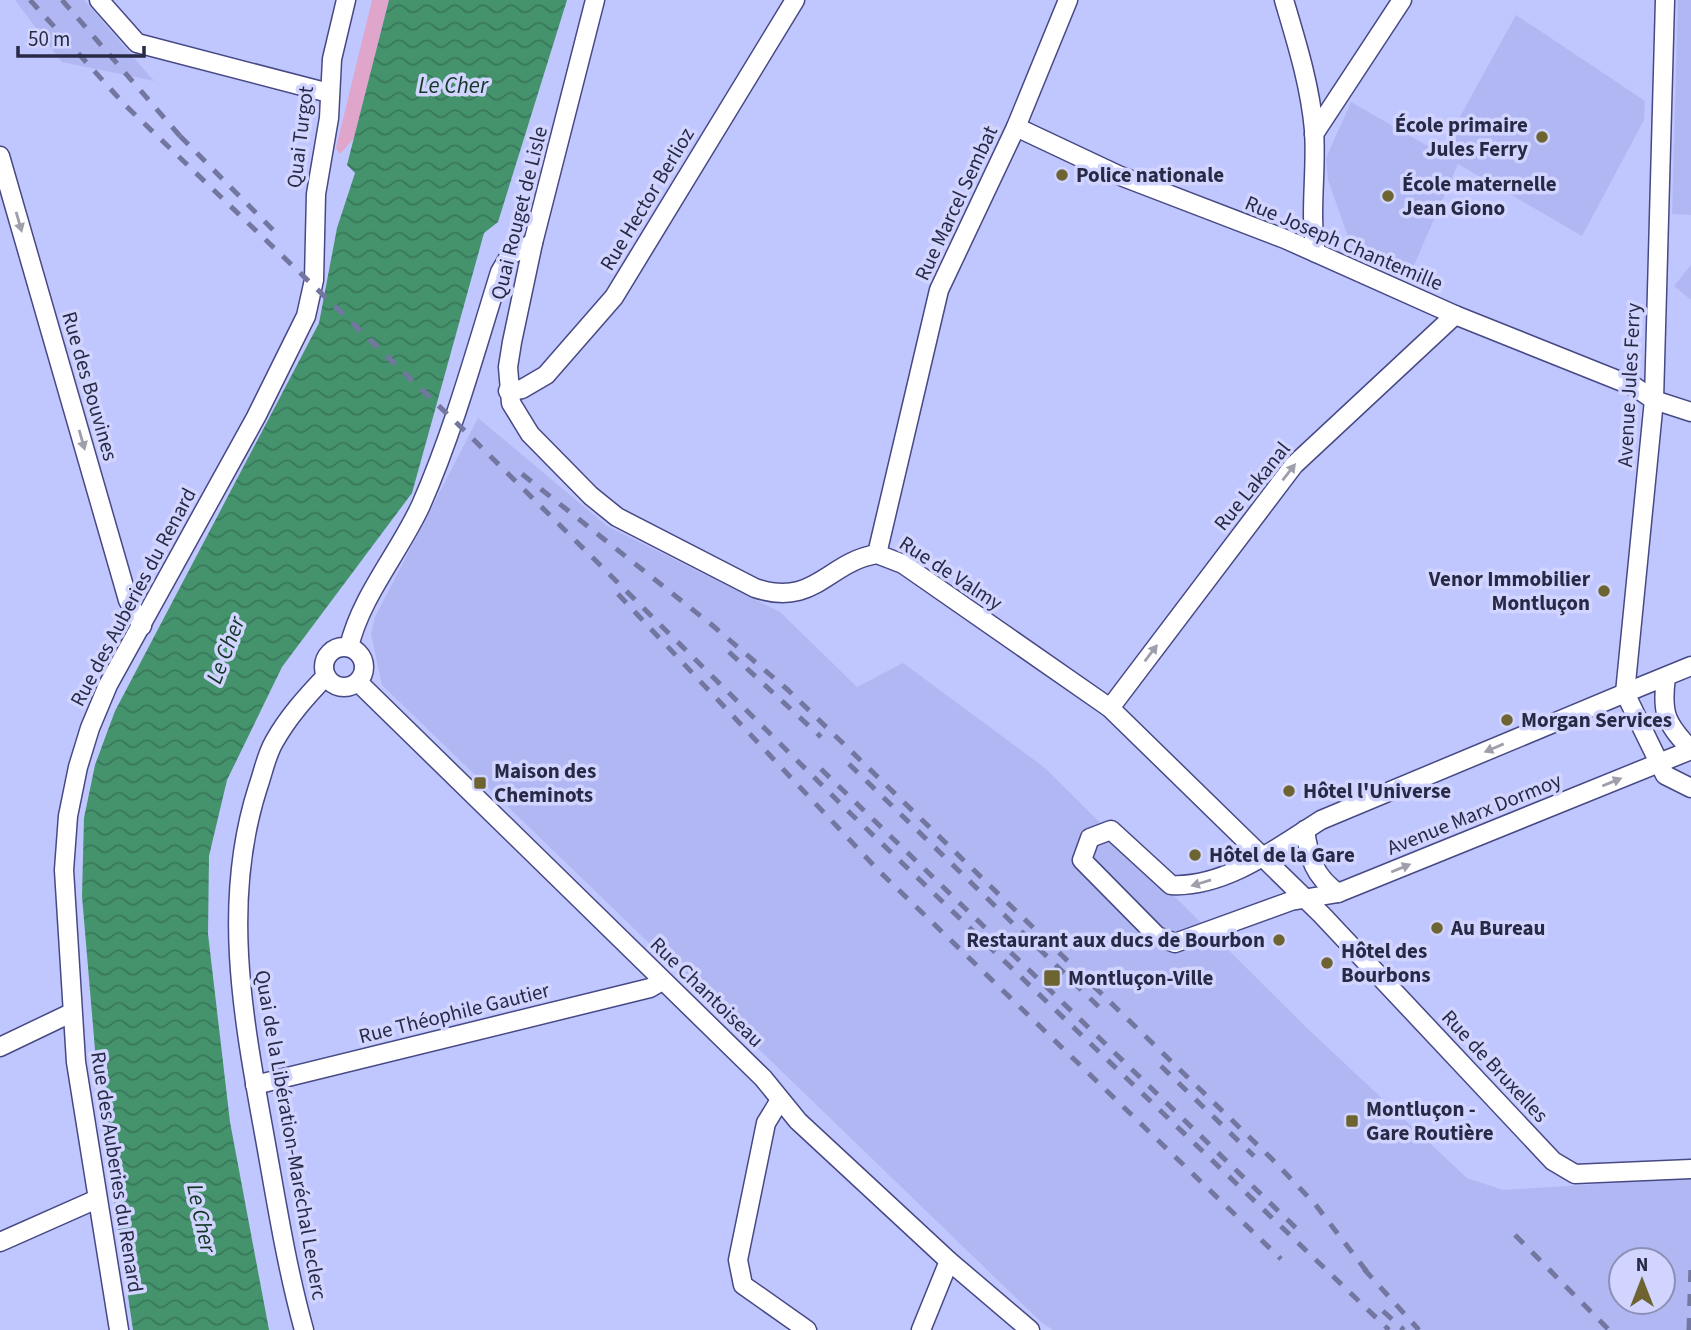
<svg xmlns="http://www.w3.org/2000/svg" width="1691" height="1330" font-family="'Source Sans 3',sans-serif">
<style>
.built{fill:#b1b7f3;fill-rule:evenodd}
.green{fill:#e0a5cb}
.water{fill:url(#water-waves)}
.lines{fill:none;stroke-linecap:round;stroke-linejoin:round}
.minor-casing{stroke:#474985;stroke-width:21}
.minor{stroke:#fff;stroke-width:18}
.rail{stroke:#7377a0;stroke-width:5;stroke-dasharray:12 12;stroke-linecap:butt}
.oneway{fill:#9e9fab}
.poi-dot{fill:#6d6431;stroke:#d0d4ff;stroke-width:2.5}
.labels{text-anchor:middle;stroke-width:7;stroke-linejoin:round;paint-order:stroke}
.poi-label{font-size:21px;font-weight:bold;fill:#282a45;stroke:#d0d4ff;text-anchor:start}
.street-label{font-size:21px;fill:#282a45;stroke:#d0d4ff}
.water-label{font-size:23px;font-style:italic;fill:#123524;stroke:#d0d4ff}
</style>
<defs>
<pattern id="water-waves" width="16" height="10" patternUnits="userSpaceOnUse" patternTransform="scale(1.75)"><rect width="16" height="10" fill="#44936c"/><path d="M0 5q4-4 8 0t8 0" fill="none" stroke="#39785b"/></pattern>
</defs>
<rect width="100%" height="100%" fill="#c0c6fe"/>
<g class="built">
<polygon points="15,0 84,0 154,81 62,62"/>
<polygon points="1678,0 1691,0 1691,215 1672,214"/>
<polygon points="1516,15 1645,101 1644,120 1582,236 1458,164 1408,279 1351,245 1328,180 1326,158 1351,102 1440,153"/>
<polygon points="1691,265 1691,300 1674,286"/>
<path d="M478,418L607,526L780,612L857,687L903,663L1045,768L1309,1030L1467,1178L1503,1190L1691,1178V1330H1053L1041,1322L382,685L371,634L375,617ZM1621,1260H1663V1302H1621Z"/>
</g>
<polygon class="green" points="372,0 389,0 354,138 340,154 336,148"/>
<polygon class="water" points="389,0 567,0 498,222 484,233 412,493 282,667 227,780 209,856 208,934 230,1122 269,1330 133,1330 99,1097 82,896 84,818 95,765 115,711 319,323 337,228 355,173 347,165"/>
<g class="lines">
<g class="minor-casing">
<g id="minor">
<polyline points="99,0 137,43 329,93"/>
<path d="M595,0L533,243L512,342L508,367L511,403L530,434L591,496L617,517L755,588C815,608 827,562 877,554L903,564L1110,708L1322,915L1553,1161L1575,1174L1691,1169"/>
<path d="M1284,0C1297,44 1310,85 1314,130C1317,171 1309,212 1316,253"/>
<polyline points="1665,0 1654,400 1625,693 1665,775 1691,788"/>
<polyline points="1016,127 1118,175 1285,239 1455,315 1635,387 1654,400 1691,412"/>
<polyline points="1314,134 1402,0"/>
<polyline points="0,156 128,600 142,626"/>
<polyline points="508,391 522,389 546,375 614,297 795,0"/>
<polyline points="877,554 939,290 1016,127 1068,0"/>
<circle cx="344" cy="667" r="20"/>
<path d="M349,647C361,596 399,553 421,505C454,430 476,349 500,272L510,255L533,243"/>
<path d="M1666,677C1661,714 1666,723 1691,750L1338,893L1291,901L1175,943L1157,936L1082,860L1090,838L1111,830L1171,885C1225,888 1277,848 1321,820L1642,686L1691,666"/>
<polyline points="358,682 763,1078 798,1121 949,1261 1030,1330"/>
<polyline points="1110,708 1294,465 1455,315"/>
<path d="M1305,830C1309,858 1314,876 1338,893"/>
<polyline points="0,1047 71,1013"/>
<polyline points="255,1085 650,988 662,981"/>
<polyline points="780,1100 766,1123 738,1260 743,1285 807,1330"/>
<polyline points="0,1242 97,1199"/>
<polyline points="119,1330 76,1062 64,870 68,816 78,767 90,728 108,685 256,417 306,316 314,280 316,194 329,118 332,59 346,0"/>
<path d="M304,1330C286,1265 276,1199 264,1133C243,1017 221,902 258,787C263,773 266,756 274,742C288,717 306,697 326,676"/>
<polyline points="921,1330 949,1261"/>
</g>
</g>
<use href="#minor" class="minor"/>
<g class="rail">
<polyline points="30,0 125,105 466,432 849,812 1389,1330"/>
<polyline points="62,0 186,143"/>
<polyline points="180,136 275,232"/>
<polyline points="522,474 712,625 788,690 1272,1159 1315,1204 1371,1277"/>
<polyline points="618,594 878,870 1281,1259"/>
<polyline points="729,652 821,737"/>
<polyline points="849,764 1100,1008"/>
<polyline points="821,769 1297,1229"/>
<polyline points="1161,1066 1254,1156"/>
<polyline points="1515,1235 1609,1330"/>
<polyline points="1364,1269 1419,1330"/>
<polyline points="1383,1311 1404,1330"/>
<polyline points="1689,1330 1691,1265"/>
</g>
</g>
<defs><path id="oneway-solid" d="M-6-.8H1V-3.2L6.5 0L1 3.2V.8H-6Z" transform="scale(1.75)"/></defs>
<g class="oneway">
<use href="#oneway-solid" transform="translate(19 222) rotate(74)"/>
<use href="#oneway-solid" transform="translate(82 440) rotate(74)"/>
<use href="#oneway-solid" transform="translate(1289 472) rotate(-52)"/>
<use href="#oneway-solid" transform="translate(1151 653) rotate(-53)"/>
<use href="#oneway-solid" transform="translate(1494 748) rotate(157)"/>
<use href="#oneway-solid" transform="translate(1612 782) rotate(-22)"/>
<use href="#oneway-solid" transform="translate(1401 868) rotate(-22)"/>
<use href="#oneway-solid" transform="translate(1201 883) rotate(163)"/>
</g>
<g class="poi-dot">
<circle cx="1542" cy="137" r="7"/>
<circle cx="1062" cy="175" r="7"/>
<circle cx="1388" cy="196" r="7"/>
<circle cx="1604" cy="591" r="7"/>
<circle cx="1507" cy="720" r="7"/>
<rect x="473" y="776" width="14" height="14" rx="3.5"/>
<circle cx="1289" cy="791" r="7"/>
<circle cx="1195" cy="855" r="7"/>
<circle cx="1437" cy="928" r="7"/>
<circle cx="1279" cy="940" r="7"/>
<circle cx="1327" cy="963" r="7"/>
<rect x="1043" y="969" width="18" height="18" rx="3.5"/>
<rect x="1345" y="1114" width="14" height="14" rx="3.5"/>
</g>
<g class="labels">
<g class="poi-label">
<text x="1528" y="132" text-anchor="end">École primaire<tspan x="1528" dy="24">Jules Ferry</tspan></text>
<text x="1076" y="182">Police nationale</text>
<text x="1402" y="191">École maternelle<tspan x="1402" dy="24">Jean Giono</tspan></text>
<text x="1590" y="586" text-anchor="end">Venor Immobilier<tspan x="1590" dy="24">Montluçon</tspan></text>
<text x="1521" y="727">Morgan Services</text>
<text x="494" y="778">Maison des<tspan x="494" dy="24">Cheminots</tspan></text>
<text x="1303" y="798">Hôtel l'Universe</text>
<text x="1209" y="862">Hôtel de la Gare</text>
<text x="1451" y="935">Au Bureau</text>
<text x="1265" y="947" text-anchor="end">Restaurant aux ducs de Bourbon</text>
<text x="1341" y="958">Hôtel des<tspan x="1341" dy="24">Bourbons</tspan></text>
<text x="1068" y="985">Montluçon-Ville</text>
<text x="1366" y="1116">Montluçon -<tspan x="1366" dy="24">Gare Routière</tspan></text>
</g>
<g class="street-label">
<text transform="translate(300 137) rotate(-83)" y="7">Quai Turgot</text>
<text transform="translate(647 199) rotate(-59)" y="7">Rue Hector Berlioz</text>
<text transform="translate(956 203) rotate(-65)" y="7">Rue Marcel Sembat</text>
<text transform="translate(519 213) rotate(-76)" y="7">Quai Rouget de Lisle</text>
<text transform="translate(1344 243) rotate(23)" y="7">Rue Joseph Chantemille</text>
<text transform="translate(1629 385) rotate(-87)" y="7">Avenue Jules Ferry</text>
<text transform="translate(90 386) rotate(74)" y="7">Rue des Bouvines</text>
<text transform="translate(1252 486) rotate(-51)" y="7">Rue Lakanal</text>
<text transform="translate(951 573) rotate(33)" y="7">Rue de Valmy</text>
<text transform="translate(133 597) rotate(-62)" y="7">Rue des Auberies du Renard</text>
<text transform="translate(1474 814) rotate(-22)" y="7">Avenue Marx Dormoy</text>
<text transform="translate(707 992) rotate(44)" y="7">Rue Chantoiseau</text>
<text transform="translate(454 1013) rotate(-14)" y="7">Rue Théophile Gautier</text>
<text transform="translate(1495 1066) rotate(47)" y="7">Rue de Bruxelles</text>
<text transform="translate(291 1135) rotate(80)" y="7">Quai de la Libération-Maréchal Leclerc</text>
<text transform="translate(117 1172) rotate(81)" y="7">Rue des Auberies du Renard</text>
</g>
<g class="water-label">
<text x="453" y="93">Le Cher</text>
<text transform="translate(225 650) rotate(-69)" y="8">Le Cher</text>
<text transform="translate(202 1218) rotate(78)" y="8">Le Cher</text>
</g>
</g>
<g transform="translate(1642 1281)"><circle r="33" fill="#d0d4ff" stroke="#8d90b5" stroke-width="2"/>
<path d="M0-5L12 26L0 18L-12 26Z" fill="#6d6431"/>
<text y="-10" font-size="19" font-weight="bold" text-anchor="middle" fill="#282a45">N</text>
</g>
<path d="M18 46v10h126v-10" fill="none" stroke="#282a45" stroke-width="3.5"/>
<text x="28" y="46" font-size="21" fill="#282a45" stroke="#d0d4ff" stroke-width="5" paint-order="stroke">50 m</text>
</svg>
